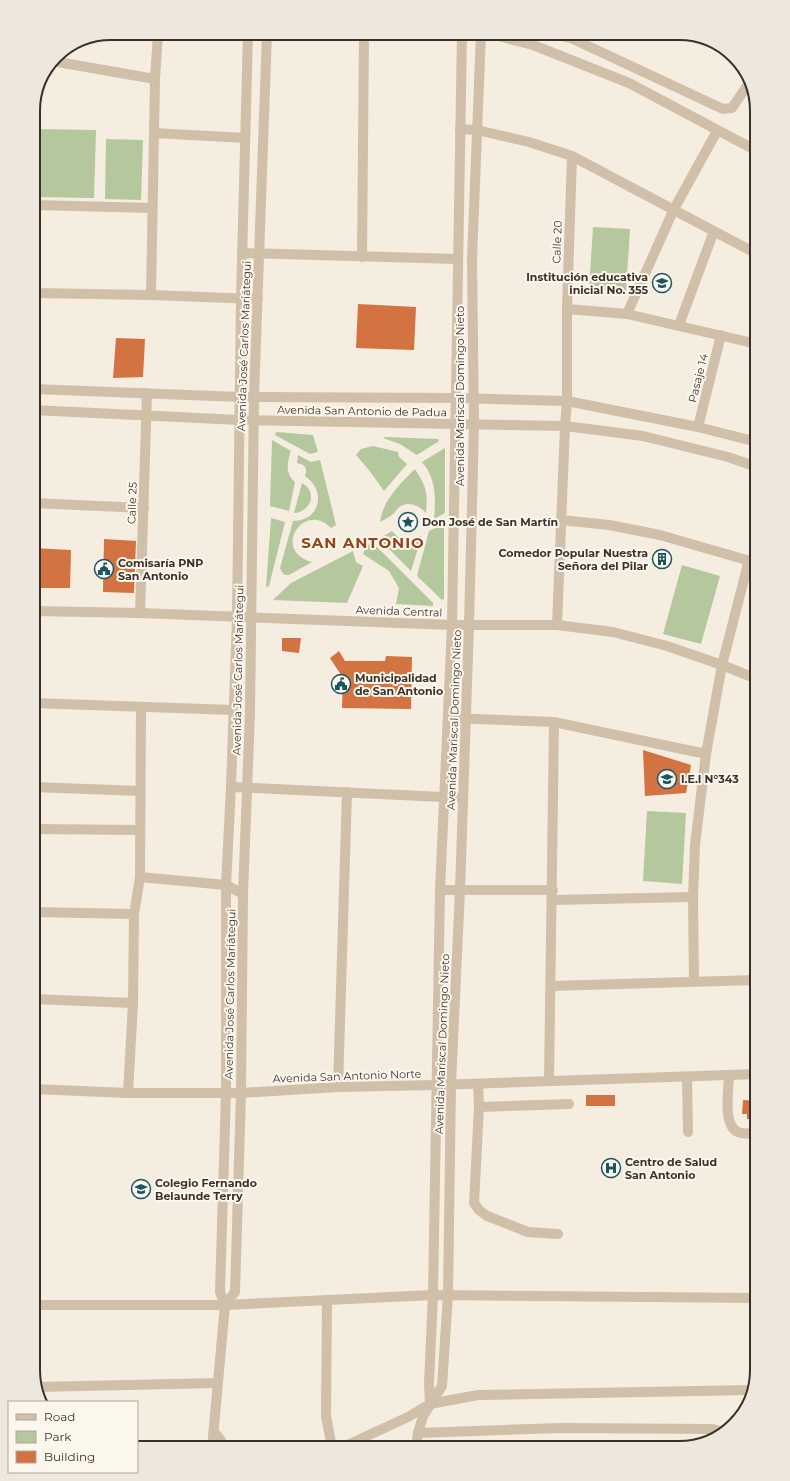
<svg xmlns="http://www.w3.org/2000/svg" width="790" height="1481" font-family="Montserrat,sans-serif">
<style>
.green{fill:#b5c79d}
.building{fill:#d27341}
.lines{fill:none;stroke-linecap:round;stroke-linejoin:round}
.minor{stroke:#d0bfa9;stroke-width:10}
.labels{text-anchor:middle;stroke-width:4;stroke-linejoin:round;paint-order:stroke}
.street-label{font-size:11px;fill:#3c312a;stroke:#fcf7ed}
.poi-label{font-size:11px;font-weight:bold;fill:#3c312a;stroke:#fcf7ed;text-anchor:start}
.district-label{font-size:15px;font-weight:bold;letter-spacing:1px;fill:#94431a;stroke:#fcf7ed}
.rim{fill:none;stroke:#3c312a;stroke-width:2}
</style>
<rect width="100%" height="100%" fill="#f5ede0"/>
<g class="green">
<polygon points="33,129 96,130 94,198 33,197"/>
<polygon points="106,139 143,140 141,200 105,199"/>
<polygon points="593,227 630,229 626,292 589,290"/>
<polygon points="276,432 313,435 318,452 310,454 275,435"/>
<polygon points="385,437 438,439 439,441 417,455 400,444 383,438"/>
<path d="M272,440L291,451C287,462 285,474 295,482L289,511L270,506Z"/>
<polygon points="373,446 398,452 399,457 407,464 384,491 369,470 356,455 361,449"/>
<path d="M445,448V513L434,519C436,498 436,478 422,462Z"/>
<path d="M298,455L311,462L320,460L336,525L331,528C304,500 271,551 312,562L289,575H285L282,572L280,568L293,521C320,521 327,491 305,476C308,469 305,464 297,463Z"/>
<path d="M415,469C426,486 428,492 426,513C419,505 407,500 398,508C396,510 395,512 394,513C390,517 385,519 380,522C383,500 400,484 415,469Z"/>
<path d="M302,483C318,492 311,512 294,513Z"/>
<polygon points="271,518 285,522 269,586 266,587"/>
<polygon points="442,525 444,527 444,599 442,600 417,576 429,531"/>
<path d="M392,531C401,542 411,543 422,535L411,571L379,539Z"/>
<polygon points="372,542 433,603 433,606 396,604 399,588 389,571 363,554 367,546"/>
<polygon points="353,551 356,562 363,566 347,603 273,600 291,583"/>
<polygon points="682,565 720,576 701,644 663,634"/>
<polygon points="647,811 686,813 682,884 643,881"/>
</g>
<g class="building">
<polygon points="358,304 416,307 414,350 356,348"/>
<polygon points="116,338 145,339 143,377 113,378"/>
<polygon points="104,539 136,541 134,593 103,592"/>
<polygon points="33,548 71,550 70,588 33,588"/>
<polygon points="656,550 670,552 668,568 654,566"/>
<polygon points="282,638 301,638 299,653 282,651"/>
<polygon points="339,651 345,661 385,661 386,656 412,657 411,709 342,708 343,678 330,658"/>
<polygon points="643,750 691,765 686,793 645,796"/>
<rect x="586" y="1095" width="29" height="11"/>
<polygon points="743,1100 757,1101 757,1119 747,1119 747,1114 742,1114"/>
</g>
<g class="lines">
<g class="minor">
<polyline points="487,33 533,45 629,83 757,151"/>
<polyline points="551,33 573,39 723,109 732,108 751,80"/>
<polyline points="52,61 155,79"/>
<polyline points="460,129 477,130 529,142 572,156 757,254"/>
<polyline points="154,133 245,138"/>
<polyline points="33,205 152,208"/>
<polyline points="242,253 458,259"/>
<polyline points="362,257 364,33"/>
<polyline points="33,293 151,295 258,299"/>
<polyline points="151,295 155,79 158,33"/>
<polyline points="567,309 627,314 757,344"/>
<polyline points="627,314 674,209 717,131"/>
<polyline points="679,325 714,231"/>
<polyline points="33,389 240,397 456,398 567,401 698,427 757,442"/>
<polyline points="33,410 239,420 565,426 643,436 728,457 757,467"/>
<polyline points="698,427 721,335"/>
<polyline points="33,503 144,508"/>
<polyline points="561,520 609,525 660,535 757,563"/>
<polyline points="33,611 140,613 452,625 557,625 613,632 667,646 722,665 757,679"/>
<polyline points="140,613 147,393"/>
<polyline points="557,625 565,426 567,401 567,309 572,156"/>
<polyline points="33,703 233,710"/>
<polyline points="448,718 554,722 706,754"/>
<polyline points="33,787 140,791"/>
<polyline points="231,787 463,798"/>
<polyline points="33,829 140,830"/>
<polyline points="140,877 226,885 243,894"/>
<polyline points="440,890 553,890"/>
<polyline points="552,900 693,897"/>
<polyline points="33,912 134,914"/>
<polyline points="694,981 693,897 695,845 706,754 722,665 749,560"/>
<polyline points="551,986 757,980"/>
<polyline points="33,999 133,1003"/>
<path d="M729,1075C729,1090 721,1129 741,1133C746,1134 752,1133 757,1133"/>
<polyline points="687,1077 688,1132"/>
<polyline points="549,1081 554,722"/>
<polyline points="478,1084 479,1107 474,1203 479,1210 487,1216 528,1232 558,1234"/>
<polyline points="338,1087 347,792"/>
<polyline points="33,1089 128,1093 241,1093 338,1087 437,1085 757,1074"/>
<polyline points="128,1093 133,1003 134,914 140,877 141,707"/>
<polyline points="479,1107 569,1104"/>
<polyline points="327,1300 326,1416 332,1448"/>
<polyline points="33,1305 225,1305 433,1295 757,1298"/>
<polyline points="225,1305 235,1292 241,1093 243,894 250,713 254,396 267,33"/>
<polyline points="36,1387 218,1383"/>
<polyline points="430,1404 429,1383 433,1295 440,890 452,625 462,33"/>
<polyline points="214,1432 220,1439 225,1448"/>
<polyline points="418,1433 560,1428 713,1429 719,1431 720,1433"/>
<polyline points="212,1448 225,1305 220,1292 226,1093 226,885 231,787 237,618 241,299 248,33"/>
<polyline points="341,1448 408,1417 430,1404 478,1395 751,1390"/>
<polyline points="416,1448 418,1433 423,1416 442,1386 448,1295 451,1085 460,890 469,625 474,425 472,259 481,33"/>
</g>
</g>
<defs>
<g id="school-ring" transform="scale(1)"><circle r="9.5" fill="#fcf7ed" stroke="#1a5763" stroke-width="1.5"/><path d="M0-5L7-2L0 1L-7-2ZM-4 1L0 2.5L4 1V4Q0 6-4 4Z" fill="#1a5763"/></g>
<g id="sight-ring" transform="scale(1)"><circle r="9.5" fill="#fcf7ed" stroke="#1a5763" stroke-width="1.5"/><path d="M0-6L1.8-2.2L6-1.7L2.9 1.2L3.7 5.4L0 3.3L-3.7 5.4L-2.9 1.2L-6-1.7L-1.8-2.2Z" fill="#1a5763"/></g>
<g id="building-ring" transform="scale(1)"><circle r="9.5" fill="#fcf7ed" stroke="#1a5763" stroke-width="1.5"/><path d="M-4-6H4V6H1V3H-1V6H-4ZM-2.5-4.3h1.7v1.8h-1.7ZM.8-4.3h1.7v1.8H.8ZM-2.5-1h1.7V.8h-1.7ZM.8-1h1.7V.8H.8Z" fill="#1a5763"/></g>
<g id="civic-ring" transform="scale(1)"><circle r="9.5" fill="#fcf7ed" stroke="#1a5763" stroke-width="1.5"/><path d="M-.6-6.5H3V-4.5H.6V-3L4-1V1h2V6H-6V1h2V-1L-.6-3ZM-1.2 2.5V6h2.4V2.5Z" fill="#1a5763"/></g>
<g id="hospital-ring" transform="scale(1)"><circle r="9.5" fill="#fcf7ed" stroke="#1a5763" stroke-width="1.5"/><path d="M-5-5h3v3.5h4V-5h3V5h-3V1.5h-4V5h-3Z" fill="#1a5763"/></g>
</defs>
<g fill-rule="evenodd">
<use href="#school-ring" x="662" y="283"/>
<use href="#sight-ring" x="408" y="522"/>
<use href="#building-ring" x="662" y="559"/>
<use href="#civic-ring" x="104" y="569"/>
<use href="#civic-ring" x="341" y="684"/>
<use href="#school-ring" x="667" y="779"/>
<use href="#hospital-ring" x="611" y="1168"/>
<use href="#school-ring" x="141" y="1189"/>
</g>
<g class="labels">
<g class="street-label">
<text transform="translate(557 242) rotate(-88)" y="4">Calle 20</text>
<text transform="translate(244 346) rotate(-88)" y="4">Avenida José Carlos Mariátegui</text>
<text transform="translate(698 378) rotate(-76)" y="4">Pasaje 14</text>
<text transform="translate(460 396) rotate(-90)" y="4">Avenida Mariscal Domingo Nieto</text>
<text transform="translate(362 411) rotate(1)" y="4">Avenida San Antonio de Padua</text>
<text transform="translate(132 503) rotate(-88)" y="4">Calle 25</text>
<text transform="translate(399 611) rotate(2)" y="4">Avenida Central</text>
<text transform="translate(238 670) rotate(-89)" y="4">Avenida José Carlos Mariátegui</text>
<text transform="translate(454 720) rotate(-88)" y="4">Avenida Mariscal Domingo Nieto</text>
<text transform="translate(230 994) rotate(-89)" y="4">Avenida José Carlos Mariátegui</text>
<text transform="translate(442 1044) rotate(-88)" y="4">Avenida Mariscal Domingo Nieto</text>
<text transform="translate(347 1076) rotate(-2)" y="4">Avenida San Antonio Norte</text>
</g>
<g class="poi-label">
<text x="648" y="281" text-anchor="end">Institución educativa<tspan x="648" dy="13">inicial No. 355</tspan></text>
<text x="422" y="526">Don José de San Martín</text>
<text x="648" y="557" text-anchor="end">Comedor Popular Nuestra<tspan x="648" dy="13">Señora del Pilar</tspan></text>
<text x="118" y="567">Comisaría PNP<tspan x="118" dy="13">San Antonio</tspan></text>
<text x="355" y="682">Municipalidad<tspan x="355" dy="13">de San Antonio</tspan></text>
<text x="681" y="783">I.E.I N°343</text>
<text x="625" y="1166">Centro de Salud<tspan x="625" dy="13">San Antonio</tspan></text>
<text x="155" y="1187">Colegio Fernando<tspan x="155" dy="13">Belaunde Terry</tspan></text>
</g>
<g class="district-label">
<text x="363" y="548">SAN ANTONIO</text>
</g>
</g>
<path d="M0 0H790V1481H0ZM111 40H679A71 71 0 0 1 750 111V1370A71 71 0 0 1 679 1441H111A71 71 0 0 1 40 1370V111A71 71 0 0 1 111 40Z" fill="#ede7dd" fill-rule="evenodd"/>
<path class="rim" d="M111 40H679A71 71 0 0 1 750 111V1370A71 71 0 0 1 679 1441H111A71 71 0 0 1 40 1370V111A71 71 0 0 1 111 40Z"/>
<rect x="8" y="1401" width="130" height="72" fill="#fcf7ed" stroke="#afa89f"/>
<rect x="16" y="1414" width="20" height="6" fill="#d0bfa9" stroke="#afa89f"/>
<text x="44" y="1421" font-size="12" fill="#3c312a">Road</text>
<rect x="16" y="1431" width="20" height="12" fill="#b5c79d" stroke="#afa89f"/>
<text x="44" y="1441" font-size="12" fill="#3c312a">Park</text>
<rect x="16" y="1451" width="20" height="12" fill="#d27341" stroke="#afa89f"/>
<text x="44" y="1461" font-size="12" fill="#3c312a">Building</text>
</svg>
